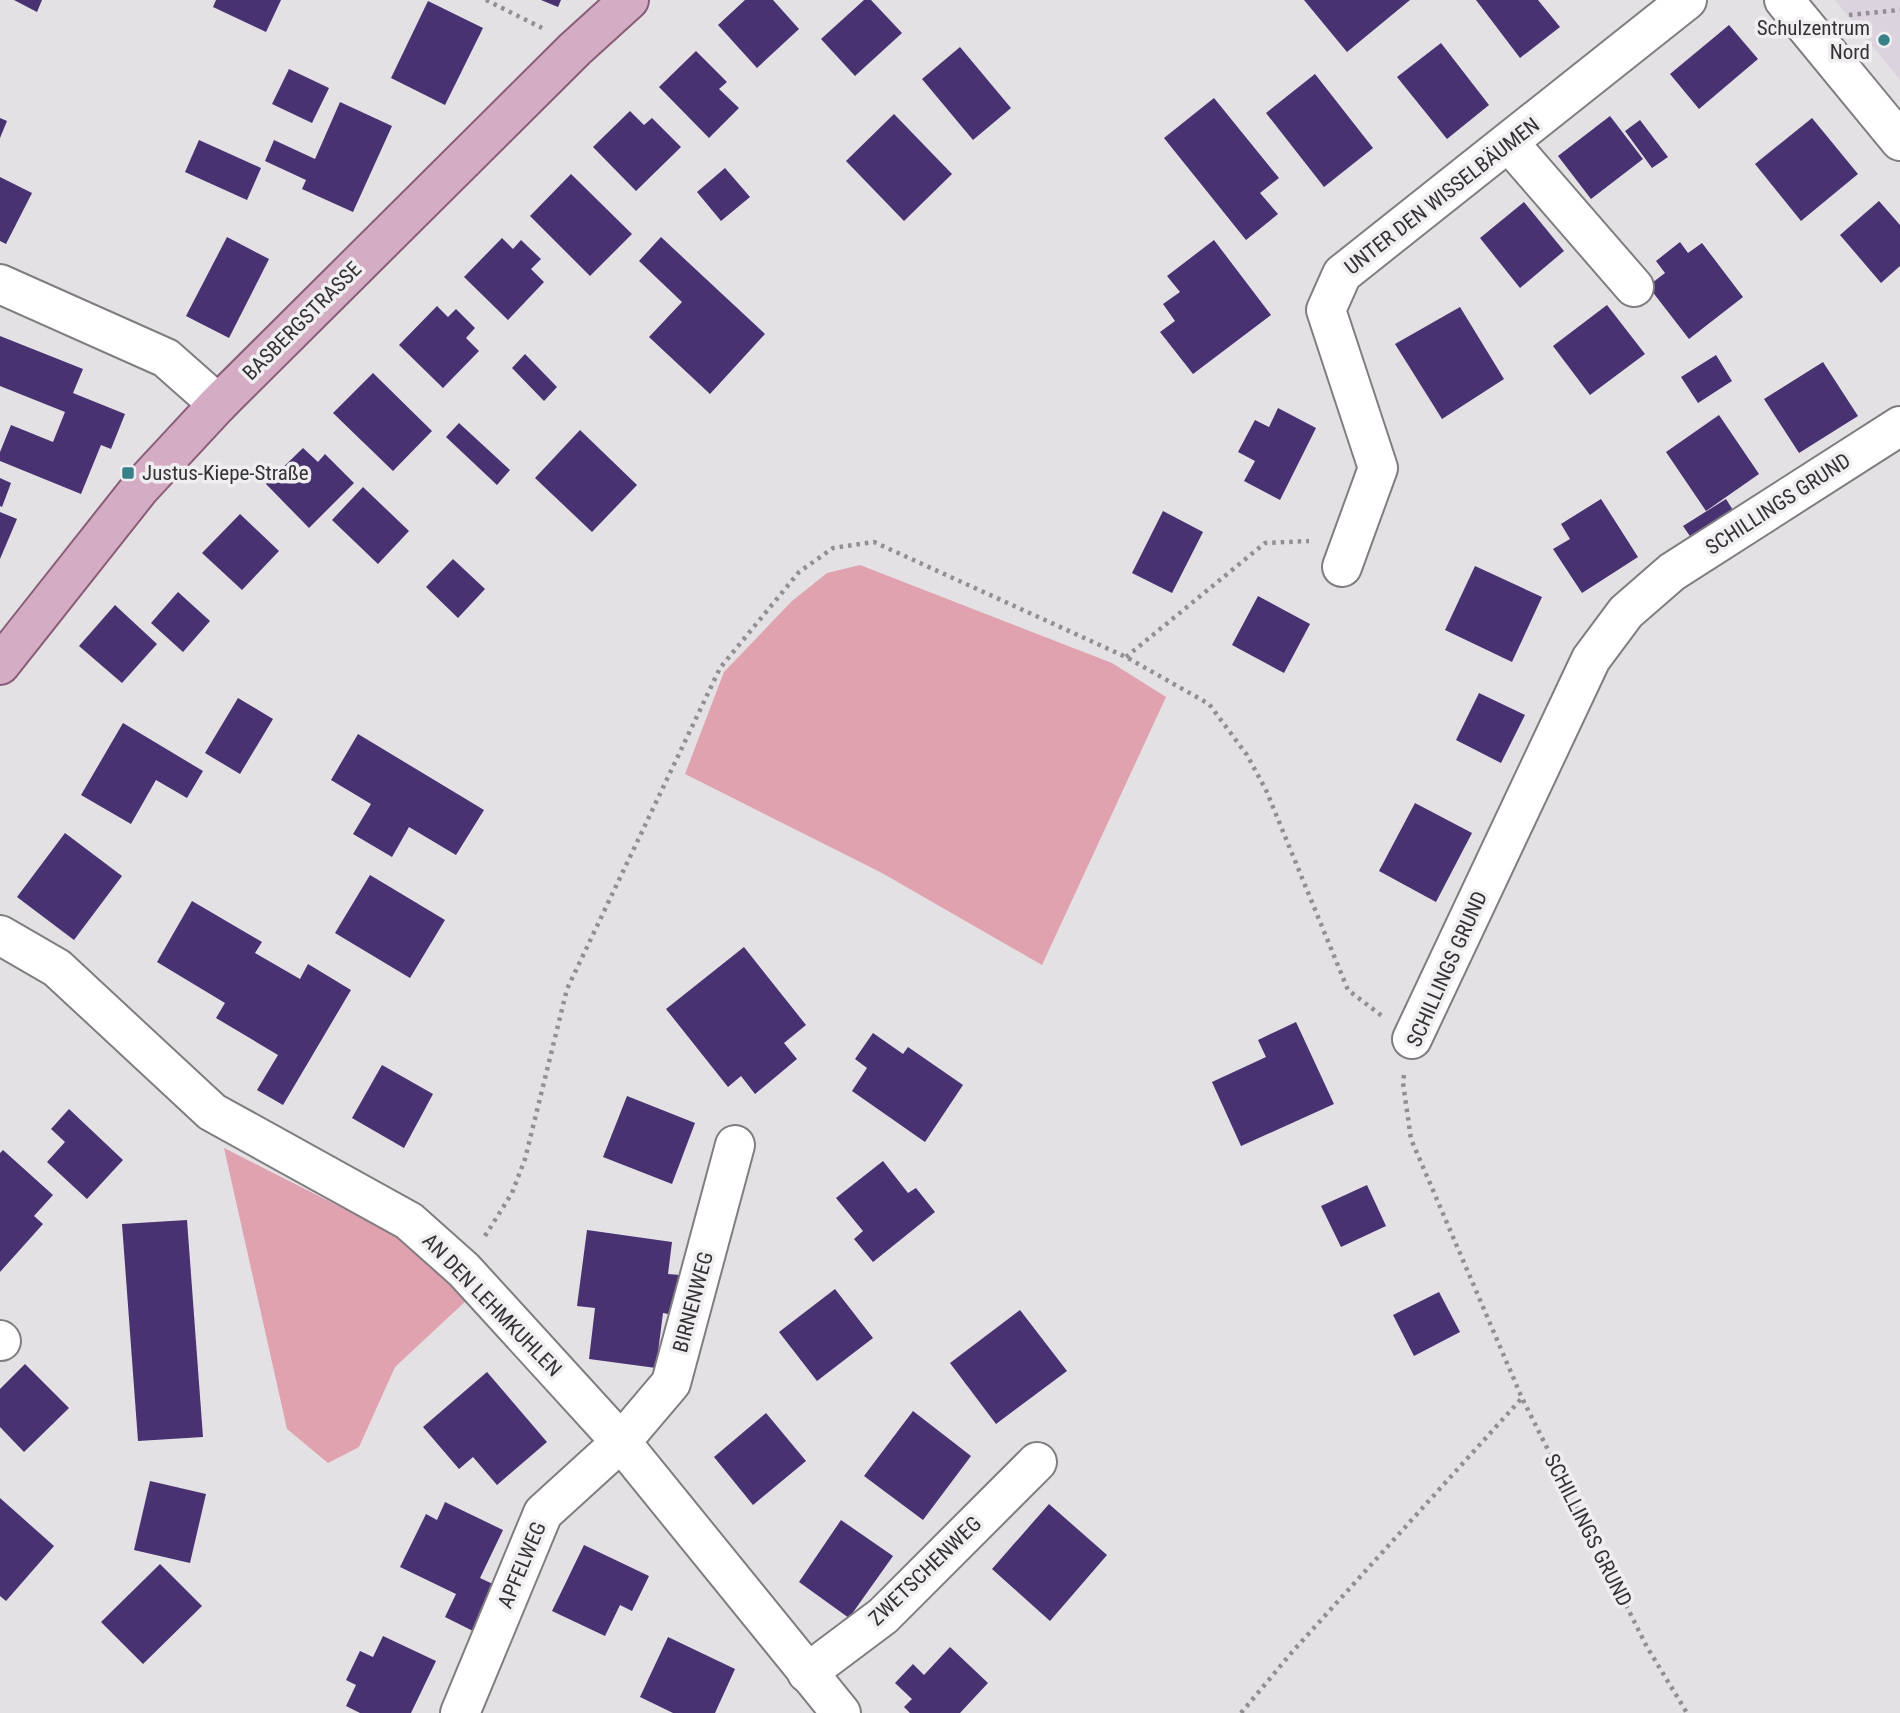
<svg xmlns="http://www.w3.org/2000/svg" width="1900" height="1713" font-family="'Roboto Condensed',sans-serif">
<style>
.built{fill:#dbd3dd}
.green{fill:#dfa2ae}
.building{fill:#483272}
.lines{fill:none;stroke-linecap:round;stroke-linejoin:round}
.minor-casing{stroke:#807d80;stroke-width:42}
.major-casing{stroke:#895d78;stroke-width:42}
.path{stroke:#918f92;stroke-width:4.5;stroke-dasharray:3.5 5;stroke-linecap:butt}
.minor{stroke:#fff;stroke-width:38}
.major{stroke:#d4acc4;stroke-width:38}
.poi-dot{fill:#398188;stroke:#f1eef2;stroke-width:2.5}
.labels{text-anchor:middle;stroke-width:7;stroke-linejoin:round;paint-order:stroke}
.poi-label{font-size:21px;fill:#333234;stroke:#f1eef2;text-anchor:end}
.street-label{font-size:21px;fill:#333234;stroke:#f1eef2}
</style>
<rect width="100%" height="100%" fill="#e4e1e5"/>
<polygon class="built" points="1835,0 1900,0 1900,80"/>
<g class="green">
<polygon points="860,565 1112,663 1166,697 1042,965 882,873 685,774 724,672 792,601 827,573"/>
<polygon points="224,1148 404,1239 468,1299 395,1367 359,1447 328,1463 287,1429"/>
</g>
<g class="building">
<polygon points="14,0 42,0 37,12"/>
<polygon points="216,0 281,0 266,32 213,7"/>
<polygon points="541,0 561,0 558,7"/>
<polygon points="745,0 773,0 799,29 757,68 718,25"/>
<polygon points="864,0 871,0 902,33 855,76 821,39"/>
<polygon points="1304,0 1410,0 1347,52"/>
<polygon points="1476,0 1538,0 1560,27 1520,58"/>
<polygon points="428,1 483,28 445,105 391,78"/>
<polygon points="1729,25 1758,59 1699,109 1670,74"/>
<polygon points="1441,43 1489,105 1447,139 1397,77"/>
<polygon points="960,47 1011,108 973,140 922,79"/>
<polygon points="696,51 727,82 719,89 739,108 709,138 659,87"/>
<polygon points="289,69 329,88 312,123 272,104"/>
<polygon points="1315,74 1373,148 1324,187 1266,113"/>
<polygon points="1214,98 1279,178 1260,193 1278,214 1246,240 1164,138"/>
<polygon points="340,102 392,126 353,212 302,189 306,180 265,161 274,140 315,159"/>
<polygon points="630,111 644,125 652,118 681,147 636,191 593,147"/>
<polygon points="894,114 952,174 904,221 846,161"/>
<polygon points="1610,116 1643,159 1591,199 1558,156"/>
<polygon points="0,118 7,121 0,138"/>
<polygon points="1812,118 1858,174 1801,221 1755,164"/>
<polygon points="1640,120 1668,157 1652,168 1625,131"/>
<polygon points="199,140 261,168 247,200 185,172"/>
<polygon points="725,168 750,197 721,221 697,192"/>
<polygon points="571,174 632,234 590,276 530,216"/>
<polygon points="0,177 32,193 6,244 0,241"/>
<polygon points="1879,201 1900,225 1900,266 1881,283 1840,235"/>
<polygon points="1524,202 1564,251 1520,288 1480,238"/>
<polygon points="227,237 269,259 229,338 186,316"/>
<polygon points="661,237 765,334 710,394 649,337 682,302 639,261"/>
<polygon points="502,238 513,249 521,240 541,259 531,269 544,282 508,320 464,277"/>
<polygon points="1214,240 1271,315 1193,374 1160,332 1175,321 1163,304 1180,292 1167,276"/>
<polygon points="1680,242 1688,253 1702,243 1743,297 1689,339 1648,286 1665,273 1656,261"/>
<polygon points="1607,305 1645,354 1590,395 1553,346"/>
<polygon points="437,306 448,317 456,309 475,328 466,338 479,351 443,388 399,345"/>
<polygon points="1460,307 1504,379 1442,419 1395,344"/>
<polygon points="0,336 83,369 73,393 125,414 111,449 101,445 81,494 0,461 0,452 11,425 53,442 65,412 0,386"/>
<polygon points="525,354 557,387 544,401 512,368"/>
<polygon points="1716,355 1732,381 1698,403 1681,377"/>
<polygon points="1823,362 1858,416 1799,453 1764,399"/>
<polygon points="373,373 432,431 393,471 333,413"/>
<polygon points="1278,408 1316,428 1280,500 1244,481 1255,461 1238,452 1255,420 1269,427"/>
<polygon points="1719,415 1759,474 1706,511 1666,452"/>
<polygon points="459,423 510,470 497,485 446,437"/>
<polygon points="580,430 637,485 592,532 535,478"/>
<polygon points="303,448 318,462 325,454 354,483 309,528 266,484"/>
<polygon points="0,478 11,483 2,507 0,506"/>
<polygon points="363,487 409,531 378,564 332,520"/>
<polygon points="1601,499 1638,557 1582,593 1553,549 1570,539 1561,524"/>
<polygon points="1726,499 1736,515 1694,542 1683,526"/>
<polygon points="1163,511 1203,532 1172,593 1132,573"/>
<polygon points="0,512 17,519 0,559"/>
<polygon points="240,514 279,551 242,590 202,553"/>
<polygon points="453,559 485,589 458,618 426,587"/>
<polygon points="1475,566 1542,597 1512,662 1445,630"/>
<polygon points="178,592 210,621 183,652 151,623"/>
<polygon points="1258,596 1310,624 1284,673 1232,645"/>
<polygon points="115,605 157,644 122,683 79,646"/>
<polygon points="1479,693 1525,715 1501,763 1456,740"/>
<polygon points="238,698 273,719 240,774 205,753"/>
<polygon points="123,723 203,771 187,798 156,780 131,824 81,795"/>
<polygon points="358,734 484,810 456,855 409,827 392,857 353,834 371,804 331,780"/>
<polygon points="1415,803 1472,833 1436,902 1379,871"/>
<polygon points="65,833 122,876 74,940 17,897"/>
<polygon points="370,875 445,920 410,978 335,933"/>
<polygon points="192,901 262,942 255,953 300,979 308,964 351,990 283,1105 257,1090 278,1055 216,1018 225,1003 157,962"/>
<polygon points="744,947 806,1025 784,1043 797,1059 755,1094 741,1076 728,1087 666,1009"/>
<polygon points="1296,1022 1334,1104 1241,1146 1212,1082 1266,1057 1258,1040"/>
<polygon points="873,1033 903,1054 908,1047 963,1085 925,1142 852,1091 867,1068 855,1059"/>
<polygon points="382,1065 433,1094 404,1148 352,1118"/>
<polygon points="627,1096 695,1123 672,1184 603,1157"/>
<polygon points="69,1109 123,1160 87,1199 47,1162 65,1142 51,1129"/>
<polygon points="3,1150 53,1195 34,1216 43,1224 0,1272 0,1153"/>
<polygon points="883,1161 908,1193 916,1188 935,1212 873,1262 854,1239 863,1231 836,1198"/>
<polygon points="1367,1185 1386,1226 1341,1247 1321,1206"/>
<polygon points="187,1220 203,1437 138,1441 122,1224"/>
<polygon points="587,1230 672,1242 668,1274 680,1275 674,1315 663,1313 656,1368 589,1359 595,1308 577,1306"/>
<polygon points="835,1289 873,1338 817,1381 779,1332"/>
<polygon points="1439,1292 1460,1332 1414,1356 1393,1315"/>
<polygon points="1020,1310 1067,1371 996,1424 950,1363"/>
<polygon points="25,1364 69,1408 24,1452 0,1427 0,1389"/>
<polygon points="487,1372 547,1442 497,1485 473,1457 459,1469 423,1427"/>
<polygon points="913,1411 971,1456 923,1520 864,1476"/>
<polygon points="766,1413 806,1461 753,1505 714,1457"/>
<polygon points="150,1481 206,1494 190,1563 134,1550"/>
<polygon points="0,1498 54,1546 6,1601 0,1596"/>
<polygon points="445,1502 503,1530 480,1578 495,1585 473,1631 445,1617 456,1594 400,1567 426,1514 437,1520"/>
<polygon points="1049,1504 1107,1555 1050,1621 992,1569"/>
<polygon points="841,1520 893,1556 849,1618 799,1582"/>
<polygon points="584,1545 649,1576 632,1611 620,1605 605,1636 552,1611"/>
<polygon points="160,1564 202,1606 143,1664 101,1622"/>
<polygon points="383,1636 436,1661 411,1713 360,1713 346,1706 356,1685 346,1680 360,1651 373,1657"/>
<polygon points="668,1637 735,1669 715,1713 673,1713 640,1697"/>
<polygon points="950,1647 988,1683 960,1713 910,1713 904,1707 912,1699 895,1683 913,1664 924,1675"/>
</g>
<g class="lines">
<g class="minor-casing">
<g id="minor">
<polyline points="1784,0 1900,141"/>
<polyline points="1509,143 1634,287"/>
<polyline points="0,284 166,358 218,404"/>
<polyline points="1342,567 1378,468 1326,310 1342,274 1687,0"/>
<polyline points="0,935 57,968 212,1112 409,1221 464,1270 621,1442 841,1713"/>
<polyline points="1412,1039 1591,659 1626,612 1672,572 1900,426"/>
<polyline points="0,1340 1,1341"/>
<polyline points="807,1673 883,1616 1037,1462"/>
<polyline points="460,1713 543,1513 621,1442 671,1383 735,1145"/>
</g>
</g>
<g class="major-casing">
<polyline id="major" points="0,665 140,488 218,404 575,49 629,0"/>
</g>
<g class="path">
<polyline points="486,0 542,28"/>
<polyline points="1849,15 1900,10"/>
<polyline points="1126,657 1265,543 1309,541"/>
<polyline points="1404,1075 1403,1083 1411,1139 1522,1398 1647,1647 1687,1713"/>
<polyline points="485,1236 512,1193 525,1159 567,989 720,668 799,572 833,548 874,542 1126,657 1209,704 1247,755 1266,790 1348,990 1382,1016"/>
<polyline points="1241,1713 1293,1651 1522,1398"/>
</g>
<use href="#minor" class="minor"/>
<use href="#major" class="major"/>
</g>
<g class="poi-dot">
<circle cx="1884" cy="40" r="7"/>
<rect x="121" y="466" width="14" height="14" rx="3.5"/>
</g>
<g class="labels">
<g class="poi-label">
<text x="1870" y="35">Schulzentrum<tspan x="1870" dy="24">Nord</tspan></text>
<text x="142" y="480" text-anchor="start">Justus-Kiepe-Straße</text>
</g>
<g class="street-label">
<text transform="translate(1442 196) rotate(-38)" y="7">UNTER DEN WISSELBÄUMEN</text>
<text transform="translate(302 321) rotate(-45)" y="7">BASBERGSTRASSE</text>
<text transform="translate(1778 504) rotate(-33)" y="7">SCHILLINGS GRUND</text>
<text transform="translate(1447 969) rotate(-66)" y="7">SCHILLINGS GRUND</text>
<text transform="translate(693 1302) rotate(-75)" y="7">BIRNENWEG</text>
<text transform="translate(492 1305) rotate(46)" y="7">AN DEN LEHMKUHLEN</text>
<text transform="translate(1588 1530) rotate(63)" y="7">SCHILLINGS GRUND</text>
<text transform="translate(522 1565) rotate(-67)" y="7">APFELWEG</text>
<text transform="translate(925 1571) rotate(-44)" y="7">ZWETSCHENWEG</text>
</g>
</g>
</svg>
